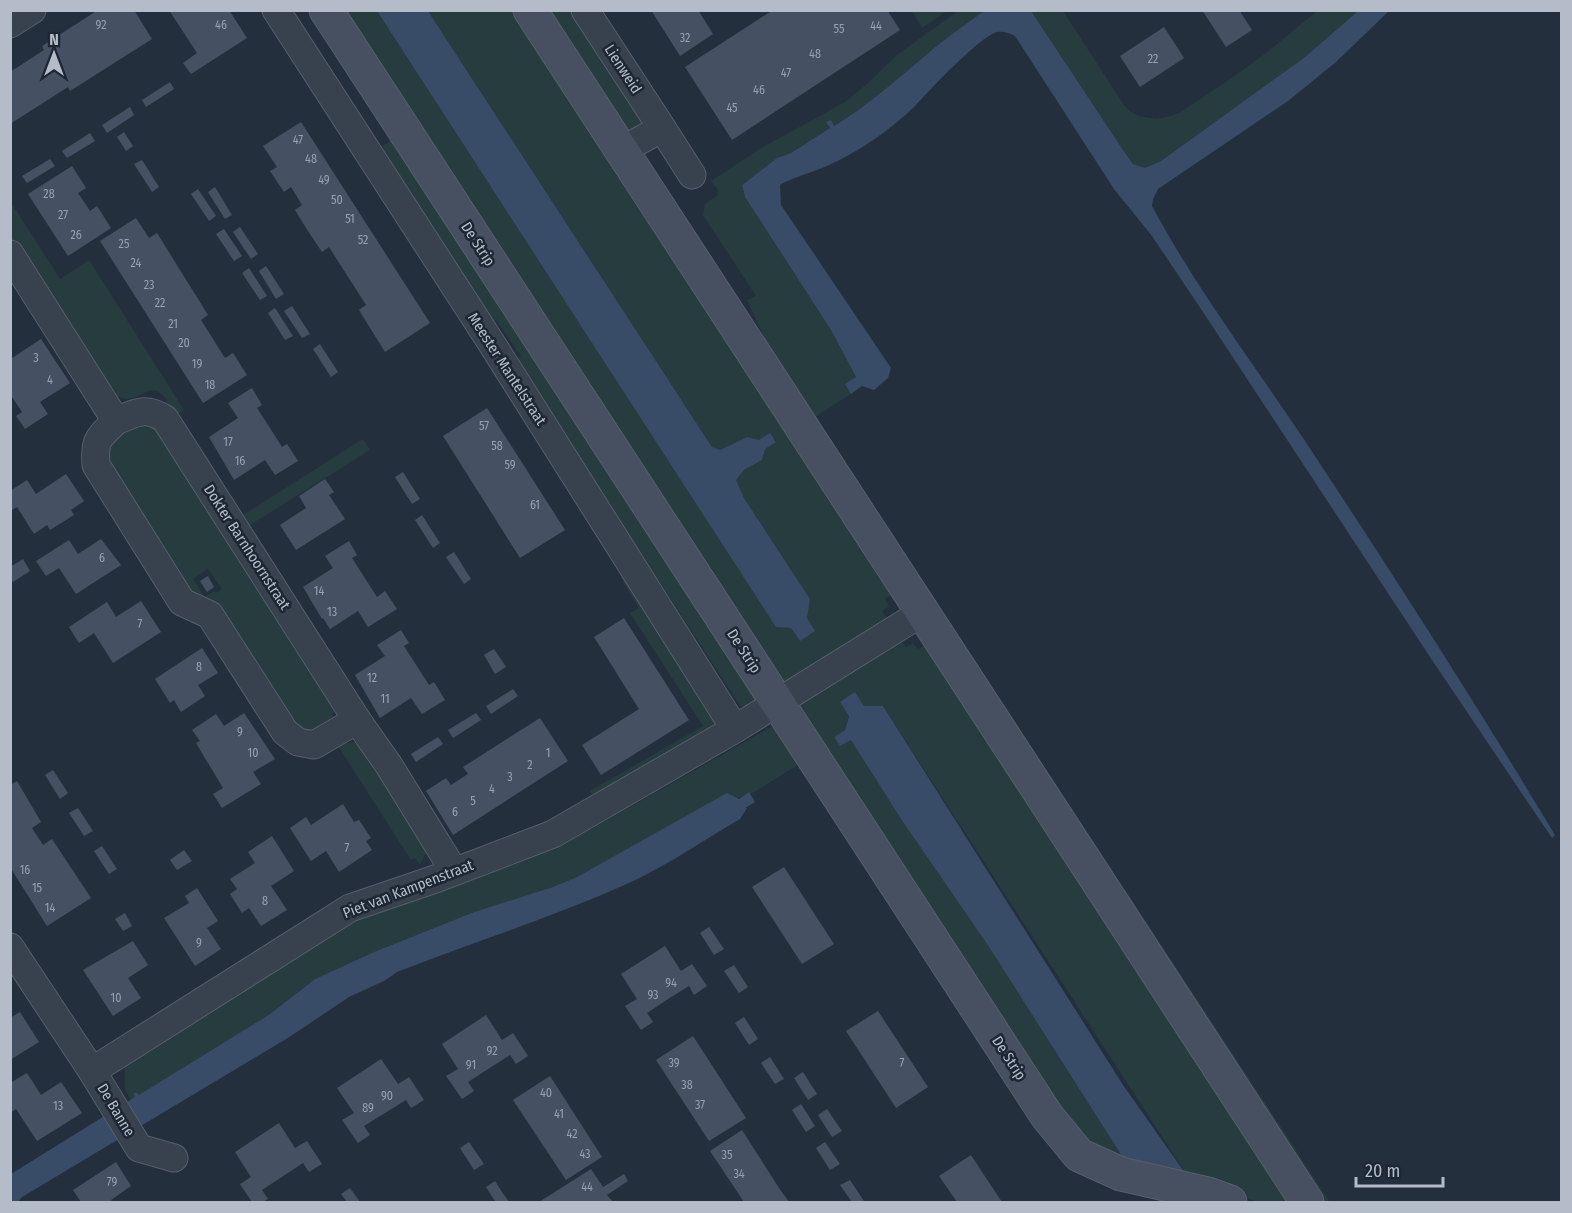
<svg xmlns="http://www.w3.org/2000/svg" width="1572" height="1213" font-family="'Fira Sans Condensed',sans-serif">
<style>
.green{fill:#263c3f;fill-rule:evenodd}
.water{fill:#394c67}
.building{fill:#455162}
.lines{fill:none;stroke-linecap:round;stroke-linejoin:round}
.street-casing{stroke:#565f6c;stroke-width:29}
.secondary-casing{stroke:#565f6c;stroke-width:35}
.street{stroke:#38414e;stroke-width:27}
.secondary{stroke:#465061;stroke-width:33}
.labels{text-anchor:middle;stroke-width:5;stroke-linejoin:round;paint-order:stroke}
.number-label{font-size:12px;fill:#98a1af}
.street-label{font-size:15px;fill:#b4bcc9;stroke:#1d2633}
</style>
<rect width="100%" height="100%" fill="#242f3e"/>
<g class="green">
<polygon points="337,11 377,11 776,626 791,628 800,641 810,599 744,498 736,480 743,470 762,460 765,449 776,441 773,437 759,440 747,437 720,450 712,447 428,11 523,11 892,594 885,599 889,606 882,611 887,618 778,689"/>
<polygon points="541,11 571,11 647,126 633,132 625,130"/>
<polygon points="912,11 947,11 922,28"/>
<path d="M958,11H984C967,23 949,36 932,50C900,77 870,104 834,126L827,122L830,128L791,153L777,158L742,185L745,197L831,330L856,377L845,384L851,394L815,417L1330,1202H1316L772,354L747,300L756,296L703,215L705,204L717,196L718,190L711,181L763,147L845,102L867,84L897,55Z"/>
<polygon points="1031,11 1063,11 1124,105 1131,112 1139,116 1157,119 1171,116 1181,112 1233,77 1266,53 1317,11 1358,11 1305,57 1161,161 1145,168 1133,164 1125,153"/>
<polygon points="396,137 764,696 743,710 515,360 521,356 496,320 491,323 378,149"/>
<path d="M12,204L60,279L89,260L184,410L175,416C171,409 166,396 159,392C143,383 136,414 106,389L11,239Z"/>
<path d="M142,425L158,429L335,709L331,720L312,732L300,730L192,596L109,472C108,466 106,457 107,452C110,438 131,429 142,425ZM208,569L222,589L216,593L214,591L205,597L193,579Z"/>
<polygon points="363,439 370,450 247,527 240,517"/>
<polygon points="620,577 628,580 722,726 595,800 590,791 703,726 630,613 639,608"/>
<polygon points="901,640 906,647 913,643 918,649 925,645 1297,1202 1259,1202 1190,1180 883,706 864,706 855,693 845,730 834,737 840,746 851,739 901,819 989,947 1127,1164 1083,1144 792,710"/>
<polygon points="773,726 806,760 751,794 749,793 643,841 577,877 553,887 474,912 374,952 315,979 270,1014 139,1096 136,1092 133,1094 135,1097 131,1100 125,1090 125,1063 365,915 555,847 593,828"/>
<polygon points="353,742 363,746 427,851 420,865 415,858 411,860 338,746"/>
</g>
<g class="water">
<polygon points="377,11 428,11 712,447 720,450 747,437 759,440 770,433 776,442 765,449 762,460 744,470 736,480 744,498 810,599 807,618 815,631 800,641 791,628 776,627"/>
<path d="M984,11H1031L1125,153L1133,164L1145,168L1161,161L1305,57L1358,11H1389L1336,62L1288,101L1158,189L1153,199L1152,206C1196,288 1253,363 1305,441C1391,571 1475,702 1555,835L1552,838L1432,660L1203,312L1152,236L1114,189L1015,36C1009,33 1004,31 997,32C979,37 930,90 915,106C889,131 860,151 827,166C816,171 788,179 780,185L781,205L891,368L888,378L874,390L862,386L851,394L845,384L856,377L831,330L745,197L742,185L777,158L791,153L830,128L826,122L831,120L834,126C870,104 900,77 933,49C949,36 967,23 984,11Z"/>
<polygon points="855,692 864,706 883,706 1123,1085 1190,1180 1127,1164 989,947 901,819 851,740 840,746 834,737 845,730 849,716 840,702"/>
<path d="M749,792L755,802L745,808H747L740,819C704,840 668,865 629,883C553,917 474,942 397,972L384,981L349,997L291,1036L22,1197L18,1202H11V1174L135,1097L133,1094L136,1092L139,1095L270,1014L315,979L374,952L474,912L553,887L577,877L727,793L739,799Z"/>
</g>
<g class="building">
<polygon points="98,10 134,10 152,39 70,91 68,87 10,124 10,72 44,50 42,46"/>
<polygon points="169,10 229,10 247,38 191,74 183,63 197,53"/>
<polygon points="651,10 698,10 713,34 680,56"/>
<polygon points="773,10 887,10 900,30 732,140 685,67"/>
<polygon points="1202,10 1239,10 1252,30 1226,47"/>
<polygon points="1164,27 1184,58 1140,87 1120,56"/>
<polygon points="170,82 174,89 146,107 142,100"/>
<polygon points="130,107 134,115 107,133 102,125"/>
<polygon points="301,122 430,323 385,352 359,310 366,305 329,247 322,252 308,231 295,210 302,205 291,187 284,192 270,171 277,167 263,146"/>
<polygon points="124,132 133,146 126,151 117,137"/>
<polygon points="90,133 95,141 67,158 62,151"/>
<polygon points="50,159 55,166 27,183 22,176"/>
<polygon points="142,160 159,187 152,192 134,164"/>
<polygon points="72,166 86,188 78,193 90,211 97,206 111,228 68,256 28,194"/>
<polygon points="215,187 232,215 225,219 208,192"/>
<polygon points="198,189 216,216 209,221 191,194"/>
<polygon points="136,218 149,238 157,233 208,315 201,320 225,358 233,353 247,375 203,403 100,241"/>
<polygon points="240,227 258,254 251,259 233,232"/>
<polygon points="224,229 242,256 234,261 216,234"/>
<polygon points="266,266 284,294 276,299 259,271"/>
<polygon points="249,268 267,296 260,300 242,273"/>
<polygon points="292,306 310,334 302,338 284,311"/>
<polygon points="275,308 293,336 285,340 268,313"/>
<polygon points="41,339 70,383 40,402 48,414 25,429 16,416 22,412 10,394 10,356 12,358"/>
<polygon points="320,344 338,372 331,377 313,349"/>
<polygon points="252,388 262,405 257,408 270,428 282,447 287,444 298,461 275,475 265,460 234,480 209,437 238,418 228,403"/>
<polygon points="487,408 565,530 520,558 443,436"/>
<polygon points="403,472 420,499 412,504 395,477"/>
<polygon points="66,474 84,501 71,510 74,515 50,530 47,525 34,534 17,507 10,511 10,491 27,480 36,494"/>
<polygon points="325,479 334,492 329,495 345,519 296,550 280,525 306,508 299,496"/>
<polygon points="422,515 440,543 433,548 415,520"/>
<polygon points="101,539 121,565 76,594 59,568 46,576 36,561 69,540 78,554"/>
<polygon points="349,541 357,555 352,558 377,597 385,591 397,609 368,627 358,611 330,629 323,618 322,619 303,587 333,568 325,556"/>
<polygon points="454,552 471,579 464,584 446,557"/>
<polygon points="23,559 30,571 13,582 10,578 10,567"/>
<polygon points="208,576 214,587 207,592 200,581"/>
<polygon points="141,601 161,632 113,663 94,633 79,643 69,627 107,602 116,617"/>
<polygon points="624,618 689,720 601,775 582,745 639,709 594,637"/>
<polygon points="401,630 409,643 404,646 429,685 434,682 445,700 422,714 411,698 380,718 355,675 385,656 377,645"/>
<polygon points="202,648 218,673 198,685 205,696 181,712 174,700 170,703 155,679"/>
<polygon points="494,649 506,667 495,674 484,655"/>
<polygon points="513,689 518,696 491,714 486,706"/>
<polygon points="244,713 275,759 253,772 261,784 222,808 213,794 223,788 196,743 200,741 192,730 216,714 224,726"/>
<polygon points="476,713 481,720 453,738 448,730"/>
<polygon points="540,718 568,761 453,835 426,791 446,778 451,785 468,774 463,767"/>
<polygon points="438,737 443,744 416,762 411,754"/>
<polygon points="53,770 68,793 60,799 45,775"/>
<polygon points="17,781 41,822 32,828 43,845 52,839 91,898 47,926 10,867 10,785"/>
<polygon points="343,804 354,822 359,820 371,838 366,841 372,850 339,872 326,851 311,861 290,828 306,817 311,825"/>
<polygon points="78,808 93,831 84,836 69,813"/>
<polygon points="272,836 294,871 271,886 287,910 261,926 249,908 242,913 230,894 237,889 230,879 255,863 248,852"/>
<polygon points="102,846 117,869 109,874 94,851"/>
<polygon points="184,850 192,861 177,870 170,860"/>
<polygon points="784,867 834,944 802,964 752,887"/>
<polygon points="197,888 218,921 207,928 221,949 195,966 164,918 189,903 185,896"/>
<polygon points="125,913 132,926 123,931 115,919"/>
<polygon points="709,927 724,949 714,955 700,933"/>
<polygon points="133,941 148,965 128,978 141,998 113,1016 83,970"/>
<polygon points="665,946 681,971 692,964 707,986 694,995 689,986 668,999 647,1013 653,1022 641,1030 625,1006 637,999 621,974"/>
<polygon points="734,965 748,987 739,993 724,971"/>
<polygon points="878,1011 928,1087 896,1108 846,1031"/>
<polygon points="20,1012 39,1042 10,1060 10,1018"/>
<polygon points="486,1015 502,1040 513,1033 528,1056 516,1064 510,1055 468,1082 474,1091 462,1099 446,1076 458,1069 442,1044"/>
<polygon points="744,1017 758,1039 749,1045 735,1023"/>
<polygon points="693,1036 746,1118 709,1141 656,1060"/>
<polygon points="770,1057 784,1079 775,1084 761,1063"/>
<polygon points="381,1059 398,1084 409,1077 424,1100 411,1108 406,1100 364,1126 370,1135 358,1143 342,1120 354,1113 337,1088"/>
<polygon points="803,1072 817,1094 808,1100 794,1078"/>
<polygon points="27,1073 41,1095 61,1082 82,1113 37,1141 16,1109 10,1113 10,1083"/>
<polygon points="550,1076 602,1157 566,1180 513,1100"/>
<polygon points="801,1104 815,1126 806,1132 792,1110"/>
<polygon points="827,1109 842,1131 832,1137 818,1115"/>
<polygon points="279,1123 295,1148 307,1141 322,1164 309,1172 303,1163 262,1190 268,1199 262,1202 252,1202 240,1184 251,1177 235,1152"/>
<polygon points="742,1130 779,1188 789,1202 744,1202 710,1151"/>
<polygon points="469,1142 484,1164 474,1170 460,1148"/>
<polygon points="825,1142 840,1164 830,1170 816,1148"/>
<polygon points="971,1155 984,1175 1002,1202 957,1202 939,1176"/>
<polygon points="116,1162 131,1186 111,1200 113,1202 81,1202 73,1190"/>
<polygon points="591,1169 603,1187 624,1174 628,1181 607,1195 613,1202 539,1202"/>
<polygon points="850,1180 864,1201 862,1202 852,1202 840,1185"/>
<polygon points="495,1181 502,1192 509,1202 496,1202 493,1198 486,1187"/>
<polygon points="350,1188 358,1199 360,1202 347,1202 341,1194"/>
</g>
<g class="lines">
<g class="street-casing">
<g id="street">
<polyline points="276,10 492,344 735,729"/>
<polyline points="585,10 662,128 621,151"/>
<polyline points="10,24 32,10"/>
<polyline points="662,128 692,175"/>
<path d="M10,254L116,421C136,413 145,406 165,419L357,720L388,764L454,871"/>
<path d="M116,421C98,438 94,440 96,465L182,602L210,615L285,732L298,742L314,745L357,720"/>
<polyline points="10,947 92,1071 139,1148 174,1158"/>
<polyline points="92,1071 350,908 438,878 553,834 735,729 923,612"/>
</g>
</g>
<g class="secondary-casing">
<g id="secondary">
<polyline points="326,10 1047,1116 1079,1155 1121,1174 1208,1194 1230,1202"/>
<polyline points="530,10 1307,1202"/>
</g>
</g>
<use href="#street" class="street"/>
<use href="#secondary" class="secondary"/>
</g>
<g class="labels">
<g class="number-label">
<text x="101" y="29">92</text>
<text x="221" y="29">46</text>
<text x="876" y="30">44</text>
<text x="839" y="33">55</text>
<text x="685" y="42">32</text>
<text x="815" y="58">48</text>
<text x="1153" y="63">22</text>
<text x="786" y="77">47</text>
<text x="759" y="94">46</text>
<text x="732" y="112">45</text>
<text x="298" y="144">47</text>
<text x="311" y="163">48</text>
<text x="324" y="184">49</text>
<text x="49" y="198">28</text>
<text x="337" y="204">50</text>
<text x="63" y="219">27</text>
<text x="350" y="223">51</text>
<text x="76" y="239">26</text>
<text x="363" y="244">52</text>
<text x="124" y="248">25</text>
<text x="136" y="267">24</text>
<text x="149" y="289">23</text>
<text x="160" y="307">22</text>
<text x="173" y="328">21</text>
<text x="184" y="347">20</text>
<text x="36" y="362">3</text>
<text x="197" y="368">19</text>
<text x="50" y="384">4</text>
<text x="210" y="389">18</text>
<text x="484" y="430">57</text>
<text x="228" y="446">17</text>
<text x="497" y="450">58</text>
<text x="240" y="465">16</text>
<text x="510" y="469">59</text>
<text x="535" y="509">61</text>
<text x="102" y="562">6</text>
<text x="319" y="595">14</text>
<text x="332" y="616">13</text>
<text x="140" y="628">7</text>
<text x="199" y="671">8</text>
<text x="372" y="682">12</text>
<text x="385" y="703">11</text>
<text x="240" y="736">9</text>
<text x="253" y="757">10</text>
<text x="548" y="757">1</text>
<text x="530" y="769">2</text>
<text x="510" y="781">3</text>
<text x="492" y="793">4</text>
<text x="473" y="805">5</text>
<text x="455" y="816">6</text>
<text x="347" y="852">7</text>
<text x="25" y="874">16</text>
<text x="37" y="892">15</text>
<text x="265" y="905">8</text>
<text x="50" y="912">14</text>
<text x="199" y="947">9</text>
<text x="671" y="987">94</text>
<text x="653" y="999">93</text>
<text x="116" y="1002">10</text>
<text x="492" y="1055">92</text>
<text x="674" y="1067">39</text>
<text x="902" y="1067">7</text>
<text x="471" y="1069">91</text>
<text x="687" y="1089">38</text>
<text x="546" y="1097">40</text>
<text x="387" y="1100">90</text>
<text x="700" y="1109">37</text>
<text x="58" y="1110">13</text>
<text x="368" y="1112">89</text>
<text x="559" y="1118">41</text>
<text x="572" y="1138">42</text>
<text x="585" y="1158">43</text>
<text x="727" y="1159">35</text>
<text x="739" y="1178">34</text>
<text x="112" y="1186">79</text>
<text x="587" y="1191">44</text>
</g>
<g class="street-label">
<text transform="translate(623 69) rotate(57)" y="5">Lienweid</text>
<text transform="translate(478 244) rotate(57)" y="5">De Strip</text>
<text transform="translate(507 369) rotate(57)" y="5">Meester Mantelstraat</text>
<text transform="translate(247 547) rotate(57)" y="5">Dokter Barnhoornstraat</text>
<text transform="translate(744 651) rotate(57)" y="5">De Strip</text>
<text transform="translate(408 889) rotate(-21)" y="5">Piet van Kampenstraat</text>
<text transform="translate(1009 1058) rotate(57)" y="5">De Strip</text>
<text transform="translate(116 1110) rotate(59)" y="5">De Banne</text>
</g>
</g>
<rect width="1572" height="1213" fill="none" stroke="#b4bcc9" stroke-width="24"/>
<g transform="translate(54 54)" stroke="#1d2633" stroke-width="4.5" paint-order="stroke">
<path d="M0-4.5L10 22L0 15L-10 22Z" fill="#b4bcc9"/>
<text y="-9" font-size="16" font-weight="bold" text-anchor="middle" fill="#b4bcc9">N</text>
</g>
<path d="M1356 1177v9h87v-9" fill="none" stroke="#b4bcc9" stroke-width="3"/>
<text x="1365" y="1177" font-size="18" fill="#b4bcc9" stroke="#1d2633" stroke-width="4.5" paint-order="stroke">20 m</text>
</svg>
